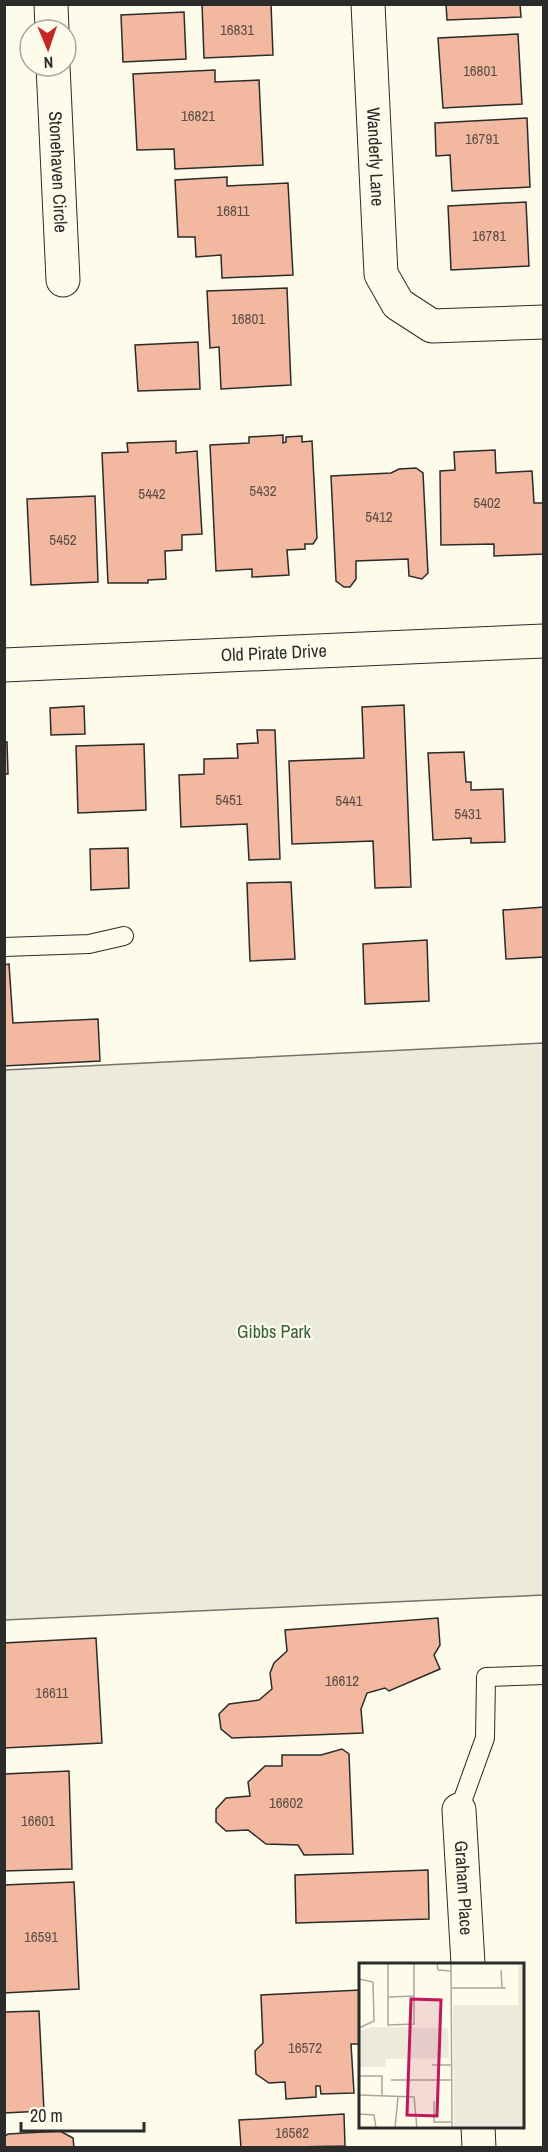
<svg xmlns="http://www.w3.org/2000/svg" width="548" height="2152" font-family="'Archivo Narrow',sans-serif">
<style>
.green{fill:#ecebdb;stroke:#74746e;stroke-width:1.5}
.building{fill:#f2b8a0;stroke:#2b2b2b;stroke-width:1.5}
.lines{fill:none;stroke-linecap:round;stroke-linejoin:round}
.lane-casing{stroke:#2b2b2b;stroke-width:20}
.street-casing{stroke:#2b2b2b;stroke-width:35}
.lane{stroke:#fdfbea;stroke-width:18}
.street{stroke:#fdfbea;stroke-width:33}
.labels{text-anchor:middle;stroke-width:4.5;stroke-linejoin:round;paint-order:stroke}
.number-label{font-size:15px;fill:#5d4e48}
.street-label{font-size:18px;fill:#2b2b2b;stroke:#fdfbea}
.park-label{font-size:18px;fill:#34623c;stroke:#fdfbea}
.inset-road{fill:none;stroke:#a9a89e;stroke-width:1.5}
.view{fill:#c2185b;fill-opacity:0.15;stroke:#c2185b;stroke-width:3}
.inset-edge{fill:none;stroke:#2b2b2b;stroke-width:3}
</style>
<rect width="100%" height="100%" fill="#fdfbea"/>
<polygon class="green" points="543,1043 543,1595 5,1620 5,1070"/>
<g class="building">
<polygon points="202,4 271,4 273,55 204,58"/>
<polygon points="446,4 520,4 521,17 447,20"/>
<polygon points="184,12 186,59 123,62 121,15"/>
<polygon points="518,34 522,104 443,108 438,38"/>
<polygon points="215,70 215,82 259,80 263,165 175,169 174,149 137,150 133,74"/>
<polygon points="527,118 530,187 452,191 450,155 436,156 435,123"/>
<polygon points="227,177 227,186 288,183 293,275 222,278 221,255 196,257 195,237 178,237 175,180"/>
<polygon points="526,202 529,266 451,270 448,206"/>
<polygon points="287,288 291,385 221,389 219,347 210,348 207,291"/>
<polygon points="198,342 200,389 138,391 135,345"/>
<polygon points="283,435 283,443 286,442 286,437 302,436 302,442 312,441 317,538 313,544 305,544 305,549 287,550 289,575 252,577 252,569 216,571 210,445 249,443 249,437"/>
<polygon points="176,441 176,453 197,451 202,534 182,535 182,550 165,551 166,579 148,580 148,583 108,583 102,453 128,452 127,443"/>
<polygon points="495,450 496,473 532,471 534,503 544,503 544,554 494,556 494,544 441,545 440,471 455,470 454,452"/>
<polygon points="416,468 423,473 428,573 422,579 409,576 408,559 356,561 356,579 350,587 344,587 336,581 331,476 391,473 399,469"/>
<polygon points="95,496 98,582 31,585 27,499"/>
<polygon points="404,705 411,887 375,888 373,841 292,844 289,761 364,758 362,707"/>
<polygon points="84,706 85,734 51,735 50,708"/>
<polygon points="257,730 275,730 280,859 249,860 247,824 181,827 179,775 204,774 204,759 238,758 237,744 258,743"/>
<polygon points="4,742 7,742 8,774 4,774"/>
<polygon points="144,744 146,810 78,813 76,746"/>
<polygon points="464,752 466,782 471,782 471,790 503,789 505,842 471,843 471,838 433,840 428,753"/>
<polygon points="128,848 129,888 91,890 90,849"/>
<polygon points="291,882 295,959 250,961 247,883"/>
<polygon points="544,907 544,957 506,959 503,910"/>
<polygon points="427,940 429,1001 365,1004 363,944"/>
<polygon points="9,964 13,1023 98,1019 100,1061 4,1066 4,965"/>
<polygon points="438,1618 440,1645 434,1655 440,1669 389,1691 385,1688 367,1693 361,1709 363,1733 232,1738 221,1729 219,1714 229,1704 259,1700 272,1689 270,1673 274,1663 287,1651 285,1630"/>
<polygon points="96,1638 102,1743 4,1748 4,1643"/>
<polygon points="342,1749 349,1754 353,1854 304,1855 298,1845 266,1844 248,1830 226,1831 216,1822 216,1809 226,1798 250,1796 248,1782 265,1766 282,1766 282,1755 321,1755"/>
<polygon points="69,1771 72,1869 4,1871 4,1774"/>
<polygon points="428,1870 429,1919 296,1923 295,1875"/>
<polygon points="74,1882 79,1989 4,1993 4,1885"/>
<polygon points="360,1990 360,2044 351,2044 354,2093 321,2094 320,2086 316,2086 316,2097 286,2099 285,2082 269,2083 256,2074 255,2051 263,2043 261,1995"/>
<polygon points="39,2011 44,2111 4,2113 4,2012"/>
<polygon points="344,2114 345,2146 241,2148 239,2120"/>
<polygon points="60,2131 73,2138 74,2148 4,2148 4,2137 8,2134"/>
</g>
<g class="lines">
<g class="lane-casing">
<g id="lane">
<polyline points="4,947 89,944 124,936"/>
<polyline points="459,1810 485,1738 486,1677 544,1675"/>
</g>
</g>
<g class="street-casing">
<g id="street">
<polyline points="51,4 52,30"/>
<path id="s1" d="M368,4L381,274L398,304L432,326L544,322"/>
<path id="s2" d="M53,66L63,280"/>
<path id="s3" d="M4,665L544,641"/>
<path id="s4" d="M459,1810L468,1964"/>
<polyline points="478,2126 479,2148"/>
</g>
</g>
<use href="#lane" class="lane"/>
<use href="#street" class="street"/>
</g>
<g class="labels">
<g class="number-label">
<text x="237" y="35">16831</text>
<text x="480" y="76">16801</text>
<text x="198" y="121">16821</text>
<text x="482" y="144">16791</text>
<text x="233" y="216">16811</text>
<text x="489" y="241">16781</text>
<text x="248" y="324">16801</text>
<text x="263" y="496">5432</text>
<text x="152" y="499">5442</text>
<text x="487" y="508">5402</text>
<text x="379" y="522">5412</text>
<text x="63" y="545">5452</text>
<text x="229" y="805">5451</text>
<text x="349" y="806">5441</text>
<text x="468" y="819">5431</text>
<text x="342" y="1686">16612</text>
<text x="52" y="1698">16611</text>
<text x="286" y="1808">16602</text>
<text x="38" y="1826">16601</text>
<text x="41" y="1942">16591</text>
<text x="305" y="2053">16572</text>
<text x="292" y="2138">16562</text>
</g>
<g class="street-label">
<text dy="6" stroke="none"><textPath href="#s1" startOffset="153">Wanderly Lane</textPath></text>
<text dy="6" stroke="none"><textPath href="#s2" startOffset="106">Stonehaven Circle</textPath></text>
<text dy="6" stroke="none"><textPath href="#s3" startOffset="270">Old Pirate Drive</textPath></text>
<text dy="6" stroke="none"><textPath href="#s4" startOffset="78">Graham Place</textPath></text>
</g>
<g class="park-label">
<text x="274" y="1338">Gibbs Park</text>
</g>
</g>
<g transform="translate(359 1963)">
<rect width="165" height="165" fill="#fdfbea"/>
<path d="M165,1V165H95L94,42H159V2ZM14,64L89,65L90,95L27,96L26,104H0V68Z" fill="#ecebdb"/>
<path class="inset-road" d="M29,0V62L55,61V0M78,0L79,7L92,8M92,0L93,165M142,7L143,25M0,16L14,19L15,58L0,65M93,25H147M29,34L56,33M73,102H93M0,113H23V133M32,117H93M0,132L55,134L58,165M75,138V159H92M0,151L15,152L17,165M36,165L39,134"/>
<path class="view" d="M52,36L82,37L78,153L48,152Z"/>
<rect width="165" height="165" class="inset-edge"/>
</g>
<rect width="548" height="2152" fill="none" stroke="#2b2b2b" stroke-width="12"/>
<g transform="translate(48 48) rotate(178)"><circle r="28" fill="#fdfbea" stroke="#a9a89e" stroke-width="1.5"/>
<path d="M0-4.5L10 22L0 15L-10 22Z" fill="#c62828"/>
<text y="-9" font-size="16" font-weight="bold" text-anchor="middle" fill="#2b2b2b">N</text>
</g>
<path d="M21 2122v9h123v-9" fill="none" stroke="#2b2b2b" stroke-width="3"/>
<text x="30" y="2122" font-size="18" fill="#2b2b2b" stroke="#fdfbea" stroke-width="4.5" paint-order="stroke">20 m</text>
</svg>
